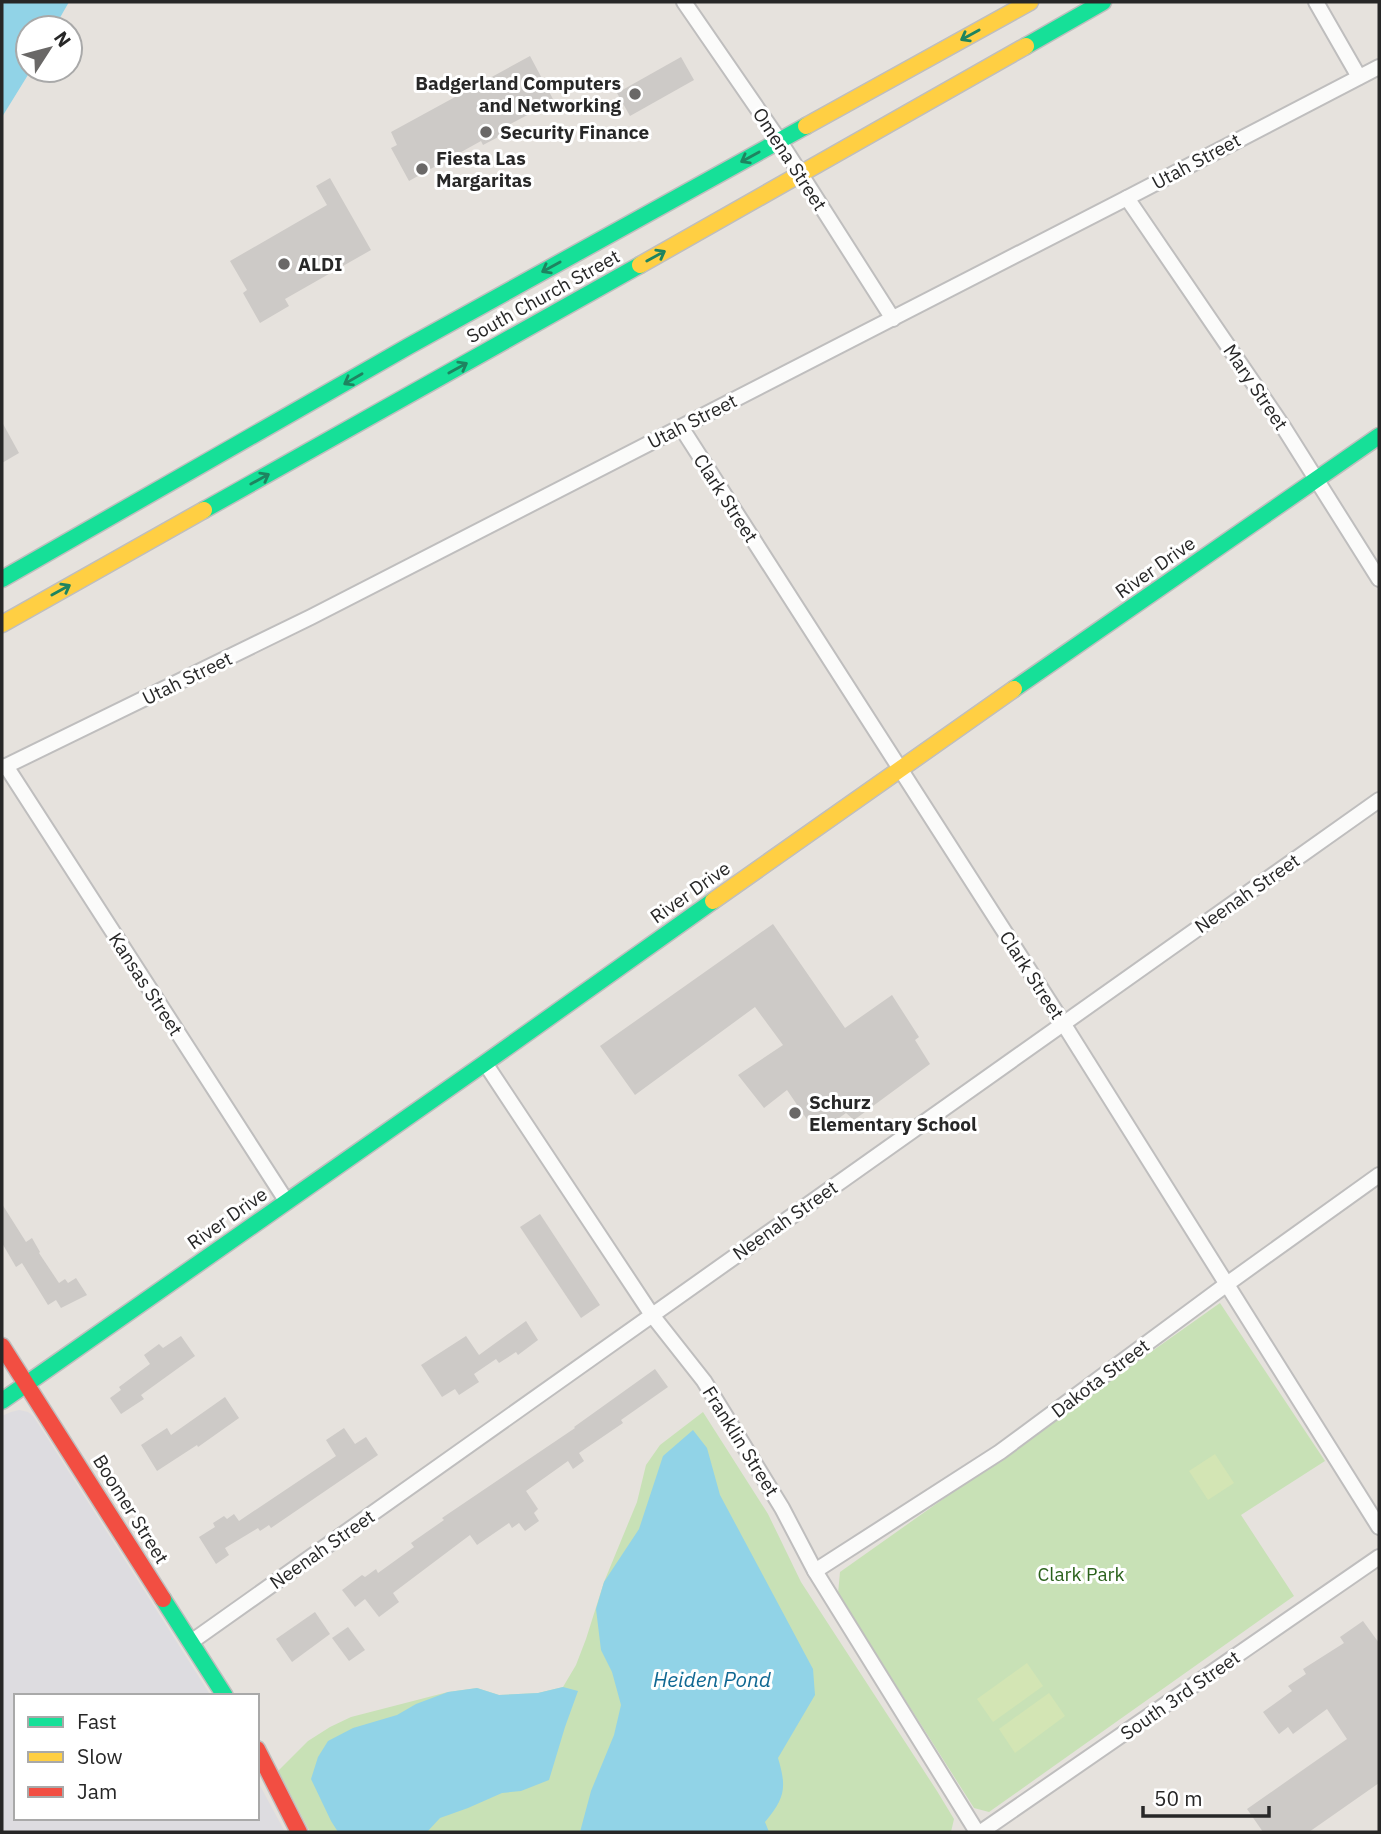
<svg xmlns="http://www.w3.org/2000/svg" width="1381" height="1834" font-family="'IBM Plex Sans',sans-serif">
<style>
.airport{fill:#dddce0}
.green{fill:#c8e1b6}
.pitch{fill:#d3e5b4}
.water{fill:#91d3e7}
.building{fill:#cdcac7}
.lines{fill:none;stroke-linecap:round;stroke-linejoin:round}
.street-casing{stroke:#bfbebe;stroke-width:18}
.fast-casing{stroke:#bfbebe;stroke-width:19}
.slow-casing{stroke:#bfbebe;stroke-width:19}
.jam-casing{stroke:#bfbebe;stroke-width:19}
.street{stroke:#fbfbfa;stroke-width:14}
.fast{stroke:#16e098;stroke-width:16}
.slow{stroke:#ffcf43;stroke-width:16}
.jam{stroke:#f24e42;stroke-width:16}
.oneway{stroke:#1e8460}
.poi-dot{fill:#6a6867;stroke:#fff;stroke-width:2.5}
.labels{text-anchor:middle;stroke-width:6;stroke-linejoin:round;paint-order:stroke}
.poi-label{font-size:19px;font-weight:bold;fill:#272727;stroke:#fff;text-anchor:start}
.street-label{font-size:19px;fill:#272727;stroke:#fff}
.park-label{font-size:19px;fill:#2a611b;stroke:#fff}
.water-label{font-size:21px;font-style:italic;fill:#106893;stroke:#fff}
</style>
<rect width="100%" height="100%" fill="#e6e2dd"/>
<polygon class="airport" points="19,1410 28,1412 33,1416 41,1428 211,1696 16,1696 16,1818 257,1818 257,1780 285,1832 2,1832 2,1416 11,1412"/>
<g class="green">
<polygon points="1220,1303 1325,1461 1241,1515 1294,1596 989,1812 974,1808 838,1594 840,1572"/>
<polygon points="703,1412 768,1514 801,1582 937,1791 954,1819 951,1832 310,1832 278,1771 308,1741 330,1727 351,1717 448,1692 477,1688 499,1695 538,1693 563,1687 576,1665 586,1639 604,1582 637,1502 646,1465 660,1445"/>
</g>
<g class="pitch">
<polygon points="1215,1454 1234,1483 1208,1500 1189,1471"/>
<polygon points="1027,1663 1043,1686 993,1722 977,1699"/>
<polygon points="1049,1693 1065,1716 1015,1753 999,1729"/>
</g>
<g class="water">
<polygon points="2,2 69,2 54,28 28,28 28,70 31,70 2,117"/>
<path d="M693,1430L707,1448L720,1495L813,1669L815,1695L778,1758C787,1788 785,1798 765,1822L769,1832H580L591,1791L614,1735L621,1705L612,1672L601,1650L596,1609L604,1582L639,1529L663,1456Z"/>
<polygon points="563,1687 578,1691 565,1727 549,1780 521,1791 502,1793 468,1808 440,1818 427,1832 338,1832 331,1821 311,1779 318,1757 328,1741 353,1728 397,1715 416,1704 448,1692 477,1688 499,1695 538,1693"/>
</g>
<g class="building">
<polygon points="530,56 554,101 501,129 504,134 483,145 481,141 409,181 391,148 397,145 391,132"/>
<polygon points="681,57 694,80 630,116 617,93"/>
<polygon points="330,178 371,250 285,299 289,306 260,323 243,293 247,290 230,261 327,205 316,186"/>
<polygon points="2,422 19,453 2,463"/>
<polygon points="773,924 845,1028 892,995 919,1037 915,1040 930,1064 854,1120 846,1113 817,1134 787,1090 764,1108 738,1075 783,1045 755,1007 635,1095 600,1046"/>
<polygon points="2,1204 26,1242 32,1238 40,1252 39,1253 59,1283 65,1279 68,1283 76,1278 87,1295 61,1308 56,1300 48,1305 22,1263 16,1267 2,1243"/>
<polygon points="540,1214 600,1305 581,1318 520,1227"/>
<polygon points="526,1321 538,1340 518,1355 516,1352 499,1363 496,1359 474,1374 479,1382 459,1395 455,1389 442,1397 421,1365 466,1336 479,1355"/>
<polygon points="181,1336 195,1356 141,1395 144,1399 121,1414 110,1398 121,1390 119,1387 150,1364 144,1355 159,1344 163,1348"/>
<polygon points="655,1369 668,1387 621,1420 623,1423 579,1453 584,1461 573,1469 568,1461 526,1491 538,1509 534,1513 539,1521 525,1531 519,1523 512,1528 509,1523 477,1545 470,1535 393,1593 399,1602 379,1617 365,1599 355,1607 342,1590 362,1575 365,1577 376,1569 378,1573 414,1547 411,1543 444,1520 442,1518 575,1428 574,1427"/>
<polygon points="225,1397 239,1418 198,1447 197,1445 157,1471 141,1445 167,1428 171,1435"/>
<polygon points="344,1428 355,1444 366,1437 378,1455 271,1528 269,1525 260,1531 258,1528 225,1548 229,1555 216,1564 199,1537 215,1527 213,1523 224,1516 227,1519 234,1514 239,1521 336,1456 326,1440"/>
<polygon points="315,1612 330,1634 292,1662 276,1639"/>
<polygon points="1363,1621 1379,1643 1379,1783 1309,1832 1263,1832 1247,1809 1347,1739 1327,1709 1293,1734 1288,1727 1279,1734 1263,1712 1292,1691 1288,1686 1306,1674 1303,1669 1344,1643 1340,1637"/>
<polygon points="348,1627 365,1650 349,1661 332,1638"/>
</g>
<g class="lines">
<g class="street-casing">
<g id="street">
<polyline points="684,2 779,140 893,319"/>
<polyline points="1316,2 1359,77"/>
<polyline points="1127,198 1284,428 1379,579"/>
<polyline points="681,427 1063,1023 1379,1527"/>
<polyline points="6,766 287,1202"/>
<polyline points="2,768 311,617 1127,198 1379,67"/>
<polyline points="485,1063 652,1315 704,1381 782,1508 815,1571 977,1832"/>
<polyline points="815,1571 1000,1452 1227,1284 1379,1175"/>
<polyline points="191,1642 1379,800"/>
<polyline points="981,1832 1379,1557"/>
</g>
</g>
<g class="fast-casing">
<g id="fast">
<polyline points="1026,46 1103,2"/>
<polyline points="204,510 640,265"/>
<polyline points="2,579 409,346 806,126"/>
<polyline points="1014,689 1379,436"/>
<polyline points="2,1401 485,1063 713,901"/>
<polyline points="163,1599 225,1696"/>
</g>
</g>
<g class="slow-casing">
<g id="slow">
<polyline points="806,126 1030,2"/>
<polyline points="640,265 1026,46"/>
<polyline points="2,624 204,510"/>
<polyline points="713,901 1014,689"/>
</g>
</g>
<g class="jam-casing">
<g id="jam">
<polyline points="2,1346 163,1599"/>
<polyline points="257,1749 299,1832"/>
</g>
</g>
<use href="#street" class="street"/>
<use href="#fast" class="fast"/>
<use href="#slow" class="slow"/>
<use href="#jam" class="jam"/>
</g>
<defs><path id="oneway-shaft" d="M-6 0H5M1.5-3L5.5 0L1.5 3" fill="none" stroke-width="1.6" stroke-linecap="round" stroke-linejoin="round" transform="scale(1.75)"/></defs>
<g class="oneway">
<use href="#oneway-shaft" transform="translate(970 35) rotate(151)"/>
<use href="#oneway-shaft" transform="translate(750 157) rotate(151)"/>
<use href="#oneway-shaft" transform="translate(656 256) rotate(-29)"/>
<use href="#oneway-shaft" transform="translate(551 267) rotate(151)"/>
<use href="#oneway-shaft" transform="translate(458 368) rotate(-29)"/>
<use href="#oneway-shaft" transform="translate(353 379) rotate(150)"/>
<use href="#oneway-shaft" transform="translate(260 479) rotate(-29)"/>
<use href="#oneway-shaft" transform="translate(61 590) rotate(-29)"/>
</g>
<g class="poi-dot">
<circle cx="635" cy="94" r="7"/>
<circle cx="486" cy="132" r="7"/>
<circle cx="422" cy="169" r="7"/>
<circle cx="284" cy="264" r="7"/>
<circle cx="795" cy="1113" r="7"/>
</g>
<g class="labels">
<g class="poi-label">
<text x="621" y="90" text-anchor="end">Badgerland Computers<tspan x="621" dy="22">and Networking</tspan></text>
<text x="500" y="139">Security Finance</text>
<text x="436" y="165">Fiesta Las<tspan x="436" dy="22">Margaritas</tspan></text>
<text x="298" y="271">ALDI</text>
<text x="809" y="1109">Schurz<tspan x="809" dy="22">Elementary School</tspan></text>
</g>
<g class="street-label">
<text transform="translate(790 159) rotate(57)" y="7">Omena Street</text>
<text transform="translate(1196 161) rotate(-28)" y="7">Utah Street</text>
<text transform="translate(543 296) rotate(-29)" y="7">South Church Street</text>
<text transform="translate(1256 387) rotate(56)" y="7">Mary Street</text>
<text transform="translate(692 421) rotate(-27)" y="7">Utah Street</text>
<text transform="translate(726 498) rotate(57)" y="7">Clark Street</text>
<text transform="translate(1155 567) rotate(-35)" y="7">River Drive</text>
<text transform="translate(187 678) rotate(-26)" y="7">Utah Street</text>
<text transform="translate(690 892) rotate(-35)" y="7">River Drive</text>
<text transform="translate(1247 893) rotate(-35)" y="7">Neenah Street</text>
<text transform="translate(1032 975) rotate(57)" y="7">Clark Street</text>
<text transform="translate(146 984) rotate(57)" y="7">Kansas Street</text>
<text transform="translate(227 1218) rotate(-35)" y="7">River Drive</text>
<text transform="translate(785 1220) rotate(-35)" y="7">Neenah Street</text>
<text transform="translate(1100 1378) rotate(-37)" y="7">Dakota Street</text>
<text transform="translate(741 1441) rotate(58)" y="7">Franklin Street</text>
<text transform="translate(131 1509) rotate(58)" y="7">Boomer Street</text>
<text transform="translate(322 1549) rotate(-35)" y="7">Neenah Street</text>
<text transform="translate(1180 1695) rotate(-35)" y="7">South 3rd Street</text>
</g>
<g class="park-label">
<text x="1081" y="1581">Clark Park</text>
</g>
<g class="water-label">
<text x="712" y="1687">Heiden Pond</text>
</g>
</g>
<rect width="1381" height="1834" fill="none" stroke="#272727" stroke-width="7"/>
<rect x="14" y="1694" width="245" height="126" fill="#ffffff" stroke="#a9a9a9" stroke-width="2"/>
<rect x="28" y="1717" width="35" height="10" fill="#16e098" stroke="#a9a9a9" stroke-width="2"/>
<text x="77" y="1729" font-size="21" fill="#272727">Fast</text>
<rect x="28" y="1752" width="35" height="10" fill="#ffcf43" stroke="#a9a9a9" stroke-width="2"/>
<text x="77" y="1764" font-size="21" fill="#272727">Slow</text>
<rect x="28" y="1787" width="35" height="10" fill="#f24e42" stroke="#a9a9a9" stroke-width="2"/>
<text x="77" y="1799" font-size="21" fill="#272727">Jam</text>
<g transform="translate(49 49) rotate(54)"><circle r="33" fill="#ffffff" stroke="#a9a9a9" stroke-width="2"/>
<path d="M0-5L12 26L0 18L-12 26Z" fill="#6a6867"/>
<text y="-10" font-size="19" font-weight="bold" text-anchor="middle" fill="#272727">N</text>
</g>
<path d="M1143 1806v10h126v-10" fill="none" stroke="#272727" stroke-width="3.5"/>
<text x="1154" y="1806" font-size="21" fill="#272727" stroke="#ffffff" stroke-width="5" paint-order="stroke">50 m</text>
</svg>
